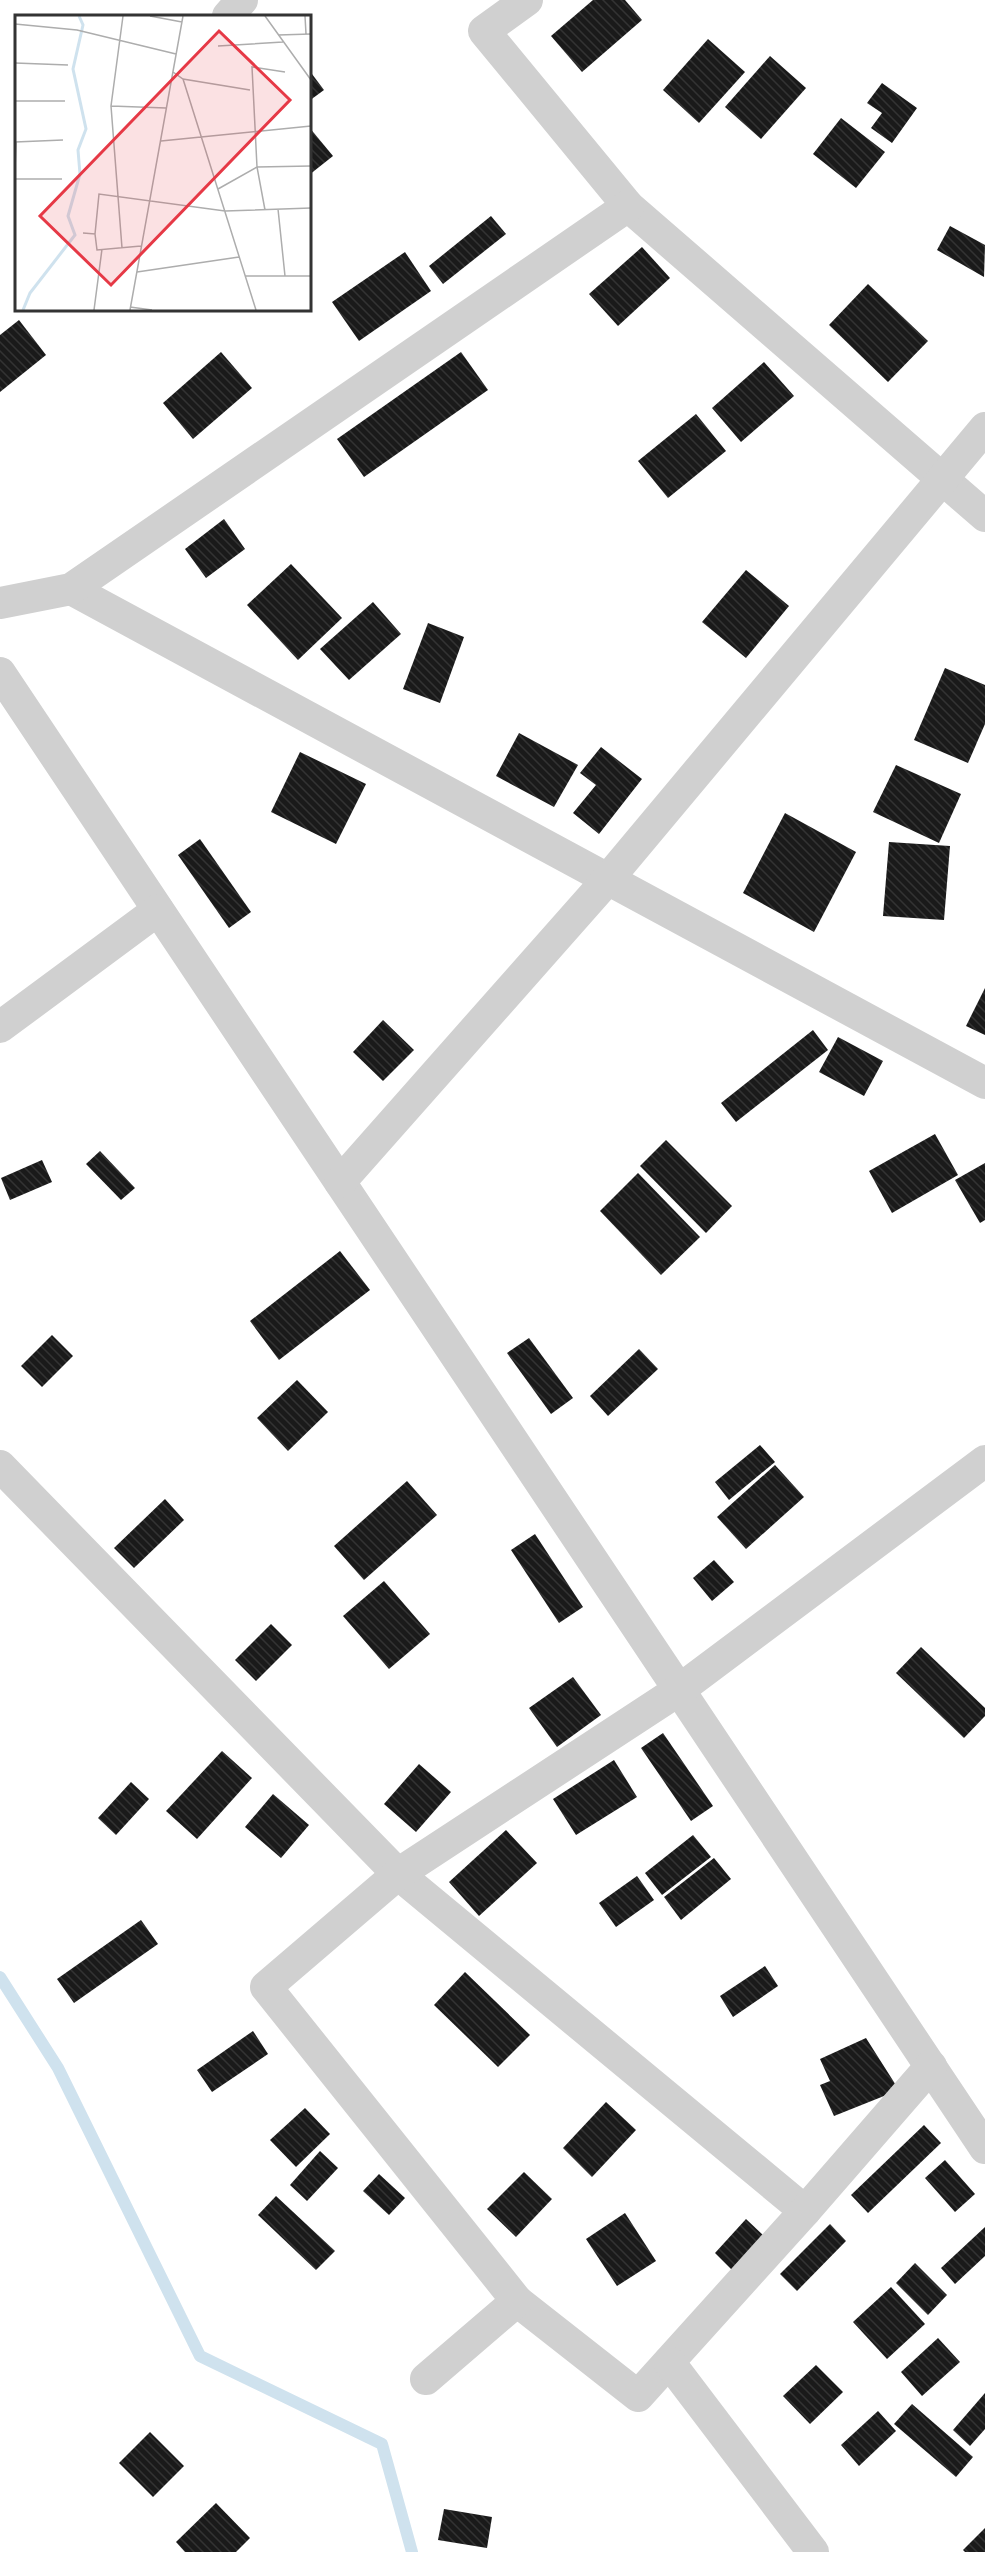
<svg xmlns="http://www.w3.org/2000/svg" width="985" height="2552" font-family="Lato,sans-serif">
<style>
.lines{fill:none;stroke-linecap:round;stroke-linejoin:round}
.stream{stroke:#cfe2ee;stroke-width:12}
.building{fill:url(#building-back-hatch)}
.minor{stroke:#d0d0d0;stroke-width:32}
.inset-river{fill:none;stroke:#cfe2ee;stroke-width:3}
.inset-road{fill:none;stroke:#adadad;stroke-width:1.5}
.view{fill:#e63946;fill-opacity:0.15;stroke:#e63946;stroke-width:3}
.inset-edge{fill:none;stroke:#333;stroke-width:3}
</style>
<defs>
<pattern id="building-back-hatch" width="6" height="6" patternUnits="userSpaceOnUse" patternTransform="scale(1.5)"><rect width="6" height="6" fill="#1a1a1a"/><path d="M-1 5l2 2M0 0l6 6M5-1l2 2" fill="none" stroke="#333"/></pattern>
</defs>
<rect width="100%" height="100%" fill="#fff"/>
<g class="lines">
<polyline class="stream" points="0,1977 58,2068 200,2356 382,2444 412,2552"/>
</g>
<g class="building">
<polygon points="593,0 625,0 642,20 582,72 551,36"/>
<polygon points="708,39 745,72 699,123 663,90"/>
<polygon points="770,56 806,88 761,139 725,107"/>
<polygon points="309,70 324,90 309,101"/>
<polygon points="882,83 917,108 892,143 871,128 882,113 867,103"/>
<polygon points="841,118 885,152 856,188 813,154"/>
<polygon points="309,127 333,156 309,175"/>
<polygon points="491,216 506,234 443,284 429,266"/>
<polygon points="950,226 985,245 984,277 937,250"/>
<polygon points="642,247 670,278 618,326 589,294"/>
<polygon points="405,252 431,291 359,341 332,302"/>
<polygon points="868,284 928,341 888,382 829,325"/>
<polygon points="19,320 46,355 0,392 0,335"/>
<polygon points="221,352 252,388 193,439 163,403"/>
<polygon points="461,352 488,390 364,477 337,439"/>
<polygon points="764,362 794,396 741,442 712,408"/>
<polygon points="696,414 726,451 668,498 638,461"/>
<polygon points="224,519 245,549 206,578 185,549"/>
<polygon points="291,564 342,618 298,660 247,605"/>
<polygon points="746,570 789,606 746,658 702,622"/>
<polygon points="373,602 401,634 349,680 320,649"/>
<polygon points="428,623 464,637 440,703 403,689"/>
<polygon points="945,668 985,685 985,724 968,763 914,740"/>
<polygon points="519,733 578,765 554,807 496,776"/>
<polygon points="601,747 642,779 599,834 573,813 596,785 580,773"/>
<polygon points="300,752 366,784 336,844 271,812"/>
<polygon points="896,765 961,794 939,843 873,812"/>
<polygon points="785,813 856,852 814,932 743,893"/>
<polygon points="200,839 251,912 229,928 178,855"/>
<polygon points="889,842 950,846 944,920 883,916"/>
<polygon points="985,988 985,1035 966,1026"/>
<polygon points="383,1020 414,1050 383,1081 353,1052"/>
<polygon points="813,1030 828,1050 736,1122 721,1103"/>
<polygon points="838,1037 883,1061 864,1096 819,1072"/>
<polygon points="935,1134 958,1175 892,1213 869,1171"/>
<polygon points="666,1140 732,1206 706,1233 640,1166"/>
<polygon points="100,1151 135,1188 121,1200 86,1164"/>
<polygon points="42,1160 52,1182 10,1200 1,1178"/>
<polygon points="985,1163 985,1220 980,1223 955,1180"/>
<polygon points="638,1173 700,1237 661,1275 600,1211"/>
<polygon points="340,1251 370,1290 279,1360 250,1321"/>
<polygon points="52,1335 73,1356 42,1387 21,1366"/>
<polygon points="529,1338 573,1398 551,1414 507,1353"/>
<polygon points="639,1349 658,1369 608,1416 590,1396"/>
<polygon points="297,1380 328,1412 288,1451 257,1418"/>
<polygon points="760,1445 775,1462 729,1500 715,1482"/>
<polygon points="775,1465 804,1497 746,1549 717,1517"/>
<polygon points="407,1481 437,1515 364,1580 334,1546"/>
<polygon points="165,1499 184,1520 134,1568 114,1548"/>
<polygon points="535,1534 583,1607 559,1623 511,1550"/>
<polygon points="714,1560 734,1582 712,1601 693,1578"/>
<polygon points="384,1581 430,1634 389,1669 343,1616"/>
<polygon points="271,1624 292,1645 256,1681 235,1660"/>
<polygon points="921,1647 985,1708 985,1716 964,1738 896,1673"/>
<polygon points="573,1677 601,1715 557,1747 529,1708"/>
<polygon points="663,1733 713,1806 691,1821 641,1748"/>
<polygon points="222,1751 252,1778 197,1839 166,1811"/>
<polygon points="614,1760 637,1797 576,1835 553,1799"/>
<polygon points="419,1764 451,1792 416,1832 384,1804"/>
<polygon points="131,1782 149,1799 116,1835 98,1818"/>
<polygon points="273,1794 309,1825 281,1858 245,1827"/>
<polygon points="506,1830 537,1863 479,1916 449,1882"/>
<polygon points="693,1835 711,1857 662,1895 645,1873"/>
<polygon points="714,1858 731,1879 681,1920 664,1897"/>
<polygon points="637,1876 654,1900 616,1927 599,1903"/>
<polygon points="141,1920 158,1944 74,2003 57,1979"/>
<polygon points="765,1966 778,1986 733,2017 720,1996"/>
<polygon points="465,1972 530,2035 498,2067 434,2005"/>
<polygon points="253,2031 268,2054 212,2092 197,2070"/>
<polygon points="866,2038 899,2090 834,2116 820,2085 830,2081 820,2059"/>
<polygon points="606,2102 636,2130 592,2177 563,2148"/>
<polygon points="305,2108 330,2134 296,2167 270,2140"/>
<polygon points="924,2125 941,2143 868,2213 851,2195"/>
<polygon points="320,2151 338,2168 307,2201 290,2185"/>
<polygon points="945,2160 975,2194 955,2212 925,2178"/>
<polygon points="524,2172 552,2199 516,2237 487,2209"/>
<polygon points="379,2174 405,2198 389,2215 363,2191"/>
<polygon points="276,2196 335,2251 316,2270 258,2215"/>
<polygon points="625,2213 656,2261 617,2286 586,2239"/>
<polygon points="746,2219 766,2238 734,2272 715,2253"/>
<polygon points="830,2224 846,2241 797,2291 780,2274"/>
<polygon points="985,2227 985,2256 955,2284 941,2268"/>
<polygon points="915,2263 947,2295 928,2315 896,2283"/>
<polygon points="891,2287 925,2324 887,2359 853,2322"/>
<polygon points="938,2338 960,2362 922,2396 901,2372"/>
<polygon points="816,2365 843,2392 810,2424 783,2396"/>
<polygon points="985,2393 985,2429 970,2446 953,2430"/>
<polygon points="912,2404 973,2457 956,2477 894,2424"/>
<polygon points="878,2411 896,2431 859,2466 841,2445"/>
<polygon points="150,2432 184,2466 153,2497 119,2463"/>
<polygon points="216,2503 250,2538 236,2552 185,2552 176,2542"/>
<polygon points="444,2509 492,2517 487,2548 438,2540"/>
<polygon points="985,2528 985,2552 965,2552 963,2550"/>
</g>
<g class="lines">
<g class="minor">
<polyline points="527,0 484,31 628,206 985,516"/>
<polyline points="228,16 242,0"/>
<polyline points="71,589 985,1083"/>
<polyline points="0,603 71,589 628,206"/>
<polyline points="0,673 985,2148"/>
<polyline points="0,1027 158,910"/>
<polyline points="340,1182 608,879 985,428"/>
<polyline points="0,1466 398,1874 805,2211"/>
<polyline points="517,2301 638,2396 805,2211 931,2066"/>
<polyline points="669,2362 813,2552"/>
<polyline points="426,2379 517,2301 266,1987 398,1874 679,1690 985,1461"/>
</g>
</g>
<g transform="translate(15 15)">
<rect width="296" height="296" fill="#fff"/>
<path class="inset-river" d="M8,295L15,278L60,220L53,201L65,159L63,135L71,114L58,54L68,10L64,1"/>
<path class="inset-road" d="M135,1L167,7M250,1L296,65M290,1L291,19M0,9L62,15L161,39M263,20L296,19M203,31L268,27M0,48L53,50M158,57L168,64L235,75M168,64L241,295M0,86H50M96,91L151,93M146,126L296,111M0,127L48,125M0,155L1,127M0,164H47M203,174L242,152L296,151M263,194L270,261M250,195L242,152L237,52L270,57M68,218L80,219L84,179L210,196L296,193M80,219L82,235L126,231M107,233L96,91L108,1M122,257L224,242M230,261H296M115,292L137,295M79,295L87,234M115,295L168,1"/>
<path class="view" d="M204,16L275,85L96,270L25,201Z"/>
<rect width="296" height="296" class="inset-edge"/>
</g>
</svg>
